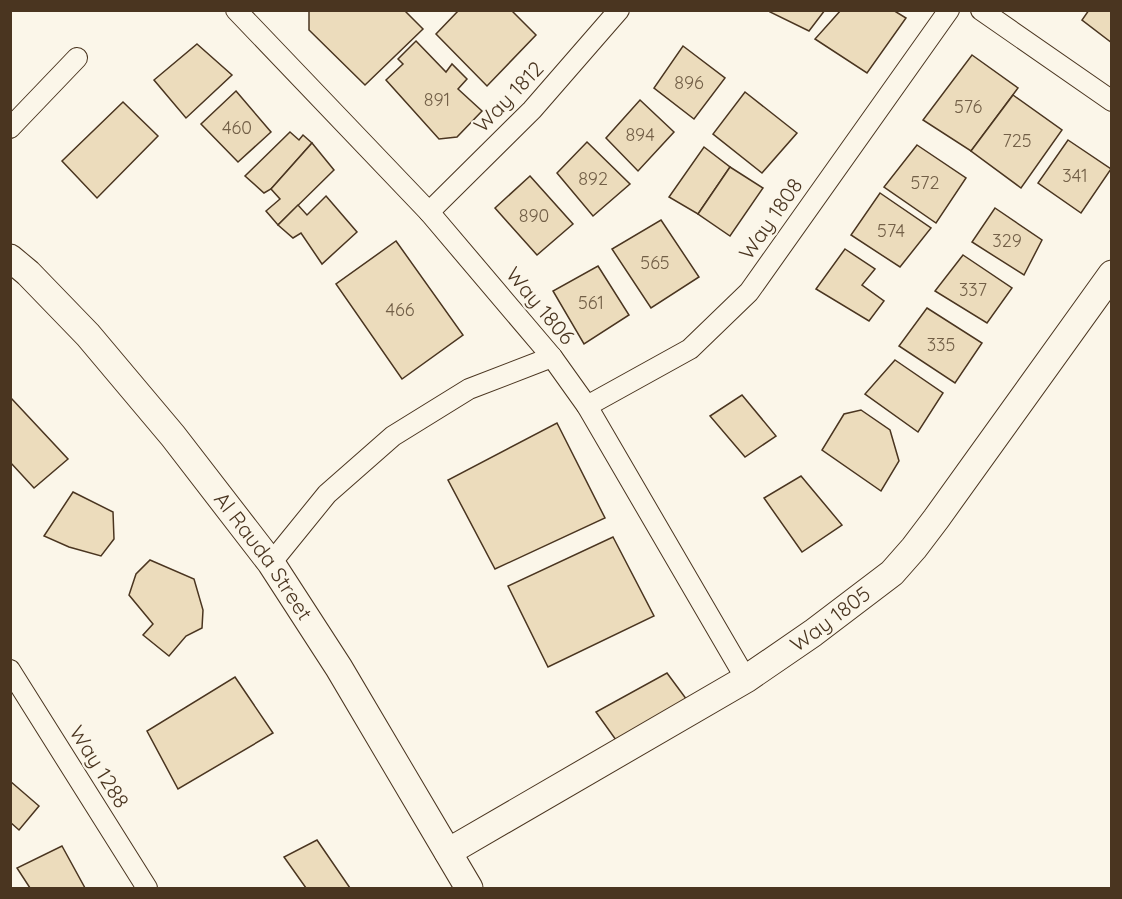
<svg xmlns="http://www.w3.org/2000/svg" width="1122" height="899" font-family="Quicksand,sans-serif">
<style>
.building{fill:#ecdcbc;stroke:#4a3520;stroke-width:1.5}
.lines{fill:none;stroke-linecap:round;stroke-linejoin:round}
.street-casing{stroke:#4a3520;stroke-width:22}
.secondary-casing{stroke:#4a3520;stroke-width:29}
.street{stroke:#fbf6e9;stroke-width:20}
.secondary{stroke:#fbf6e9;stroke-width:27}
.labels{text-anchor:middle;stroke-width:4.5;stroke-linejoin:round;paint-order:stroke}
.number-label{font-size:18px;fill:#725f47}
.street-label{font-size:21px;fill:#4a3520;stroke:#fbf6e9}
</style>
<rect width="100%" height="100%" fill="#fbf6e9"/>
<g class="building">
<polygon points="309,10 404,10 423,29 365,85 309,30"/>
<polygon points="459,10 511,10 536,35 487,86 436,34"/>
<polygon points="771,10 825,10 809,31 770,12"/>
<polygon points="841,10 893,10 906,18 867,73 815,39"/>
<polygon points="1089,10 1112,10 1112,43 1082,20"/>
<polygon points="416,41 446,72 452,64 467,79 458,89 482,111 457,137 439,139 386,80 403,64 398,59"/>
<polygon points="197,44 232,75 186,118 154,80"/>
<polygon points="683,46 725,78 694,119 654,88"/>
<polygon points="972,55 1018,88 971,151 923,120"/>
<polygon points="236,91 271,132 238,162 201,124"/>
<polygon points="745,92 797,133 762,173 713,134"/>
<polygon points="1013,95 1062,130 1021,188 971,151"/>
<polygon points="640,100 674,132 638,171 606,138"/>
<polygon points="123,102 158,136 97,198 62,161"/>
<polygon points="290,132 299,140 303,135 312,143 271,189 264,193 245,176"/>
<polygon points="1068,140 1111,169 1081,213 1038,183"/>
<polygon points="587,142 630,184 593,216 557,173"/>
<polygon points="312,143 334,170 278,225 266,211 280,199 271,189"/>
<polygon points="917,145 966,178 936,223 884,187"/>
<polygon points="704,147 730,167 698,214 669,197"/>
<polygon points="730,167 763,188 730,236 698,214"/>
<polygon points="530,176 573,224 537,255 495,208"/>
<polygon points="880,193 931,228 900,267 851,235"/>
<polygon points="326,196 357,232 322,264 301,233 293,238 278,225 298,205 307,215"/>
<polygon points="995,208 1042,240 1024,275 972,242"/>
<polygon points="661,220 699,277 651,308 612,249"/>
<polygon points="396,241 463,335 402,379 336,284"/>
<polygon points="845,249 875,269 862,285 884,301 869,321 816,289"/>
<polygon points="963,255 1012,288 987,323 935,291"/>
<polygon points="598,266 629,315 584,344 553,291"/>
<polygon points="927,308 982,343 955,383 899,346"/>
<polygon points="895,360 943,393 918,432 865,394"/>
<polygon points="742,395 776,436 745,457 710,416"/>
<polygon points="11,398 68,459 34,488 10,462"/>
<polygon points="861,410 890,430 899,461 881,491 822,450 844,414"/>
<polygon points="557,423 605,518 495,569 448,480"/>
<polygon points="801,476 842,525 802,552 764,498"/>
<polygon points="73,492 113,512 114,539 101,556 69,547 44,536"/>
<polygon points="613,537 654,616 548,667 508,586"/>
<polygon points="150,560 194,579 203,610 202,628 186,636 169,656 143,635 153,624 129,595 136,574"/>
<polygon points="667,673 687,700 616,740 596,712"/>
<polygon points="235,677 273,733 178,789 147,731"/>
<polygon points="10,781 39,806 19,830 10,822"/>
<polygon points="317,840 350,888 306,888 284,857"/>
<polygon points="62,846 85,888 30,888 17,868"/>
</g>
<g class="lines">
<g class="street-casing">
<g id="street">
<polyline points="236,10 429,212 552,357 587,406 746,679"/>
<polyline points="981,10 1112,101"/>
<polyline points="10,128 77,58"/>
<polyline points="429,212 532,110 619,10"/>
<polyline points="587,406 690,349 749,292 949,10"/>
<polyline points="271,563 327,494 393,436 469,389 552,357"/>
<polyline points="10,670 147,888"/>
</g>
</g>
<g class="secondary-casing">
<g id="secondary">
<path id="s1" d="M10,258L28,273L88,335L173,436L271,563L339,668L469,888"/>
<path id="s2" d="M448,852L746,679L813,633L892,573L914,548L936,519L1112,274"/>
</g>
</g>
<use href="#street" class="street"/>
<use href="#secondary" class="secondary"/>
</g>
<g class="labels">
<g class="number-label">
<text x="689" y="89">896</text>
<text x="437" y="106">891</text>
<text x="968" y="113">576</text>
<text x="237" y="134">460</text>
<text x="640" y="141">894</text>
<text x="1017" y="147">725</text>
<text x="1075" y="182">341</text>
<text x="593" y="185">892</text>
<text x="925" y="189">572</text>
<text x="534" y="222">890</text>
<text x="891" y="237">574</text>
<text x="1007" y="247">329</text>
<text x="655" y="269">565</text>
<text x="973" y="296">337</text>
<text x="591" y="309">561</text>
<text x="400" y="316">466</text>
<text x="941" y="351">335</text>
</g>
<g class="street-label">
<text transform="translate(509 97) rotate(-46)" y="7">Way 1812</text>
<text transform="translate(771 219) rotate(-55)" y="7">Way 1808</text>
<text transform="translate(540 306) rotate(50)" y="7">Way 1806</text>
<text dy="7" stroke="none"><textPath href="#s1" startOffset="392">Al Rauda Street</textPath></text>
<text dy="7" stroke="none"><textPath href="#s2" startOffset="448">Way 1805</textPath></text>
<text transform="translate(99 767) rotate(58)" y="7">Way 1288</text>
</g>
</g>
<rect width="1122" height="899" fill="none" stroke="#4a3520" stroke-width="24"/>
</svg>
